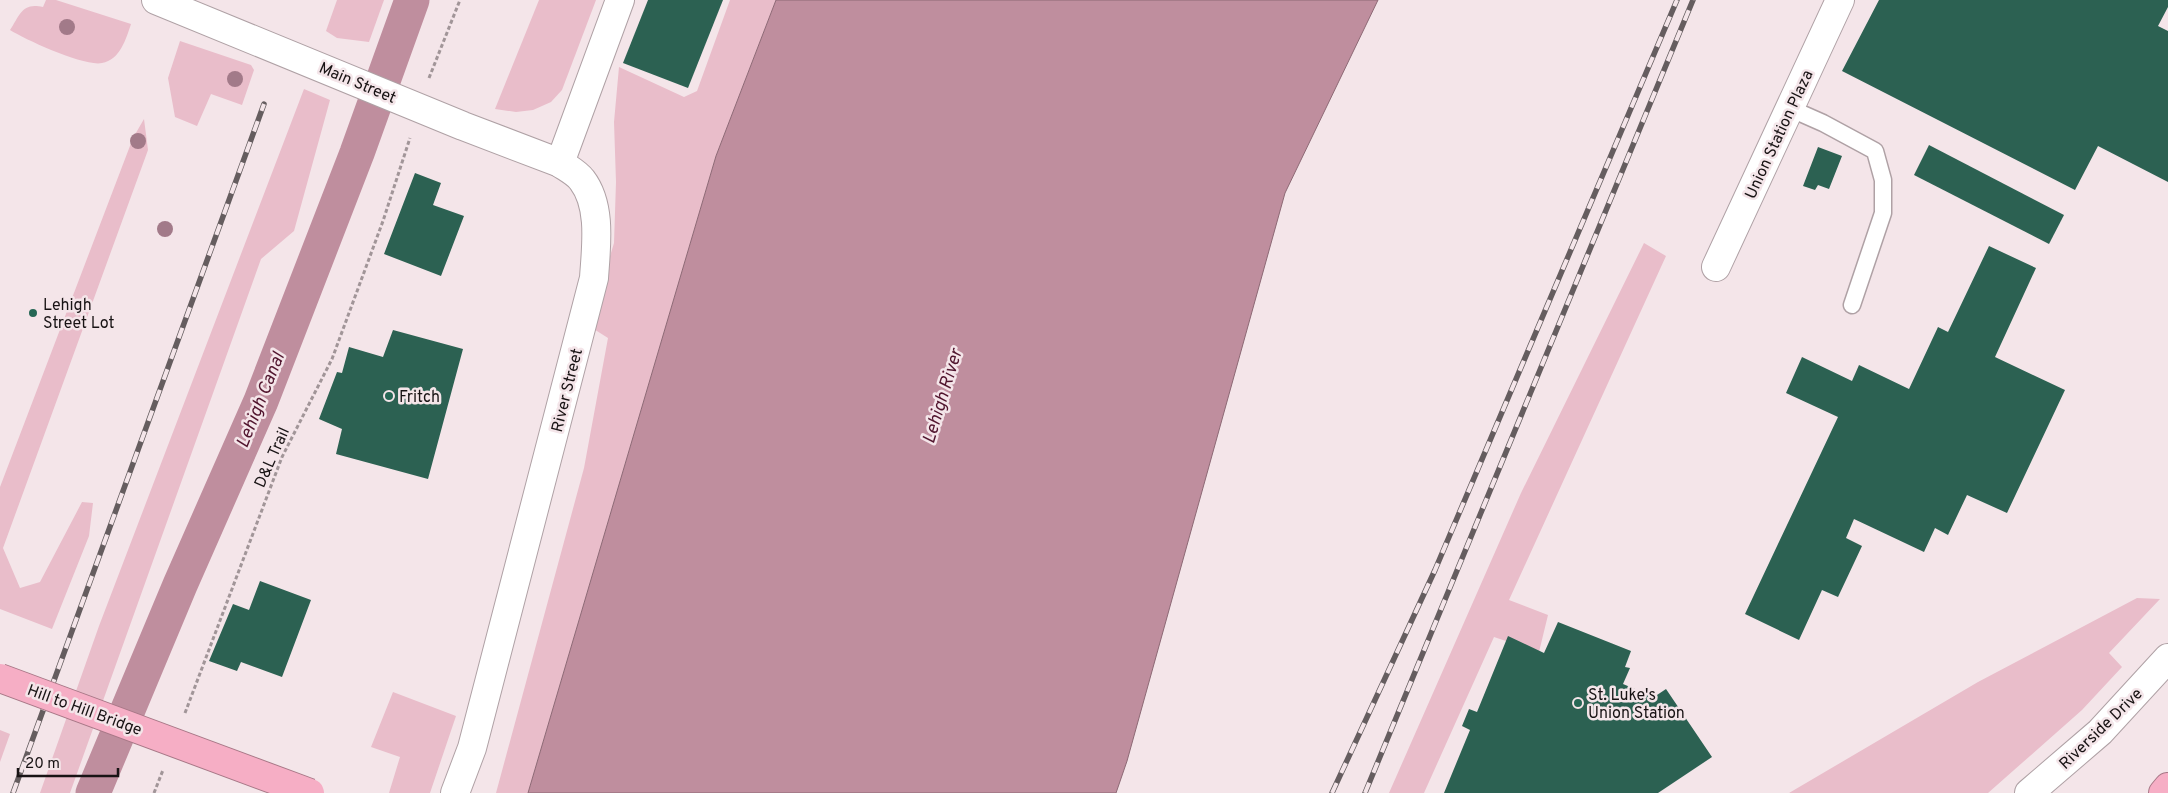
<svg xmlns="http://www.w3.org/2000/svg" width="2168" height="793" font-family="Overpass,sans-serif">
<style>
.green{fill:#e9bdca}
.water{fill:#bf8e9e;stroke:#8d6975}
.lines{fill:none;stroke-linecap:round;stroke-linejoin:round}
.canal{stroke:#bf8e9e;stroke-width:35}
.building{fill:#2c6152}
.lane-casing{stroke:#afa1a5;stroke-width:19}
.street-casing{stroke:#afa1a5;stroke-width:30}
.highway-casing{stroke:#a87887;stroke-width:30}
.path{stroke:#a19598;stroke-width:3;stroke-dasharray:4 2.5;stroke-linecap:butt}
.lane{stroke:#fff;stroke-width:16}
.street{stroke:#fff;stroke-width:28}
.highway{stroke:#f6aec5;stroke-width:28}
.rail-casing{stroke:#655d5f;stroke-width:5.5}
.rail{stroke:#f4e5e9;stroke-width:4;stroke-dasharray:11;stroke-linecap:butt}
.highway-bridge-casing{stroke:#a87887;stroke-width:30;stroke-linecap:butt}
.highway-bridge{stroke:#f6aec5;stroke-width:28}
.tree{fill:#a27a89}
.poi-dot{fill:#266755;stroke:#f4e5e9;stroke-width:2}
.labels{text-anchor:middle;stroke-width:5;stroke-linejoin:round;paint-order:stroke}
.street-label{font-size:16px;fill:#181314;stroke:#f4e5e9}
.poi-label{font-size:16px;fill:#181314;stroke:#f4e5e9;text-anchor:start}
.water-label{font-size:18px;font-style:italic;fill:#51152e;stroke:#f4e5e9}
</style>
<rect width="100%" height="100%" fill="#f4e5e9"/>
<g class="green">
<path d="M46,0H56L131,24C126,39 120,60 102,63C85,67 26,40 10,30C20,15 22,2 43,7Z"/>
<polygon points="337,0 384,0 369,42 337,38 326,31"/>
<polygon points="539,0 596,0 562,90 551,102 533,110 516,112 495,109"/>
<polygon points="730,0 776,0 716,156 528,793 496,793 584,468 608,338 589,326 614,243 616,182 614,122 619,67 684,97 697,91"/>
<polygon points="180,41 251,65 254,70 242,105 211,94 197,126 175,117 168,78"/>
<polygon points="304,89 330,100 294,231 261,259 70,793 40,793 99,626"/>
<polygon points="144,119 148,150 3,548 20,588 40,582 82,502 93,503 89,536 52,629 0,609 0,487 133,138"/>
<polygon points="1644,243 1666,256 1509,600 1548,615 1539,652 1494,637 1424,793 1389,793 1521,493"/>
<polygon points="2137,598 2160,599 2109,653 2122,667 2082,710 1988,793 1789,793 1978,682"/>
<polygon points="393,692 456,716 430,793 389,793 400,757 371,747"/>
<polygon points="0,730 10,734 0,762"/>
</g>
<polygon class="water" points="776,0 1378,0 1285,193 1127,761 1116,793 528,793 716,156"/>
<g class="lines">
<polyline class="canal" points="93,793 180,585 261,401 357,153 412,0"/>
</g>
<g class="building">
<polygon points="648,0 723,0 688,88 623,63"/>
<polygon points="1879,0 2168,0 2168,7 2158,26 2168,31 2168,182 2098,146 2075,190 1842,71"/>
<polygon points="1929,145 2064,215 2049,244 1914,175"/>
<polygon points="1818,147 1842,156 1829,189 1818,185 1815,190 1803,186"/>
<polygon points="415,173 441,183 433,205 464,216 441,276 384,254"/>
<polygon points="1989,246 2036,268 1995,357 2065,390 2007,513 1967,495 1948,535 1935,528 1924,552 1854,519 1846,538 1862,546 1838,597 1822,590 1799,640 1745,614 1838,417 1786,393 1802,357 1852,381 1859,365 1909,389 1938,327 1948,332"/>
<polygon points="393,330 463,349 428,479 336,454 342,429 319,419 337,372 342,373 349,347 383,357"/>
<polygon points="260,581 311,600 282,677 241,662 237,671 209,661 233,604 249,610"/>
<polygon points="1558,622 1631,651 1625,667 1630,668 1623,684 1654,697 1666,689 1712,757 1658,793 1444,793 1470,730 1462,726 1469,709 1477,712 1508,636 1544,653"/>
</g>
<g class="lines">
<g class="lane-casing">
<polyline id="lane" points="1789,108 1823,123 1875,151 1883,180 1883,213 1852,305"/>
</g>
<g class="street-casing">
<g id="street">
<polyline points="156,0 463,126 560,163"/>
<polyline points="1716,267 1840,0"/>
<path d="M455,793L472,748L594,278C596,247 602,206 582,180C577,173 567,168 560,163L620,0"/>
<polyline points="2029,793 2100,732 2168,658"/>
</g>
</g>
<g class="highway-casing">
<polyline id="highway" points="2163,793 2168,787"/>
</g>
<g class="path">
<polyline points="429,78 460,0"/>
<polyline points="185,713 282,457 332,359 383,221 410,138"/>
<polyline points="154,793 163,770"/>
</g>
<use href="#lane" class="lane"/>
<use href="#street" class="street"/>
<use href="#highway" class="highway"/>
<g class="rail-casing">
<g id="rail">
<polyline points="13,793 264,104"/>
<polyline points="1332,793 1435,570 1677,0"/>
<polyline points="1365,793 1693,0"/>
</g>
</g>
<use href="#rail" class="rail"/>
<g class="highway-bridge-casing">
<polyline id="highway-bridge" points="0,678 310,793"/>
</g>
<use href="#highway-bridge" class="highway-bridge"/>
</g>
<g class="tree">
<circle cx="67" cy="27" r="8"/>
<circle cx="235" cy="79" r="8"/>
<circle cx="138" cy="141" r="8"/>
<circle cx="165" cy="229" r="8"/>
</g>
<g class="poi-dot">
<circle cx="33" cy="313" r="5"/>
<circle cx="389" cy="396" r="5"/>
<circle cx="1578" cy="703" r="5"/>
</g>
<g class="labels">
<g class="street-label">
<text transform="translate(358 82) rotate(23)" y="6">Main Street</text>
<text transform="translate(1778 134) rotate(-65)" y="6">Union Station Plaza</text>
<text transform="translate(566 390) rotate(-76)" y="6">River Street</text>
<text transform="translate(271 457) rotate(-66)" y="6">D&amp;L Trail</text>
<text transform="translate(85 709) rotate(20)" y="6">Hill to Hill Bridge</text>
<text transform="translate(2100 728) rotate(-44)" y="6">Riverside Drive</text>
</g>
<g class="poi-label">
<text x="43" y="310">Lehigh<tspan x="43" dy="18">Street Lot</tspan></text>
<text x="399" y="402">Fritch</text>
<text x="1588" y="700">St. Luke's<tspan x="1588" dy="18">Union Station</tspan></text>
</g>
<g class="water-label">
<text transform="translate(942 396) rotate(-73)" y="6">Lehigh River</text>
<text transform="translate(260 400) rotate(-68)" y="6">Lehigh Canal</text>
</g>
</g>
<path d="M18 768v8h100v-8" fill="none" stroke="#181314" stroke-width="2.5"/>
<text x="25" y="768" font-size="15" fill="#181314" stroke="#f4e5e9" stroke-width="4" paint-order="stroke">20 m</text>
</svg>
